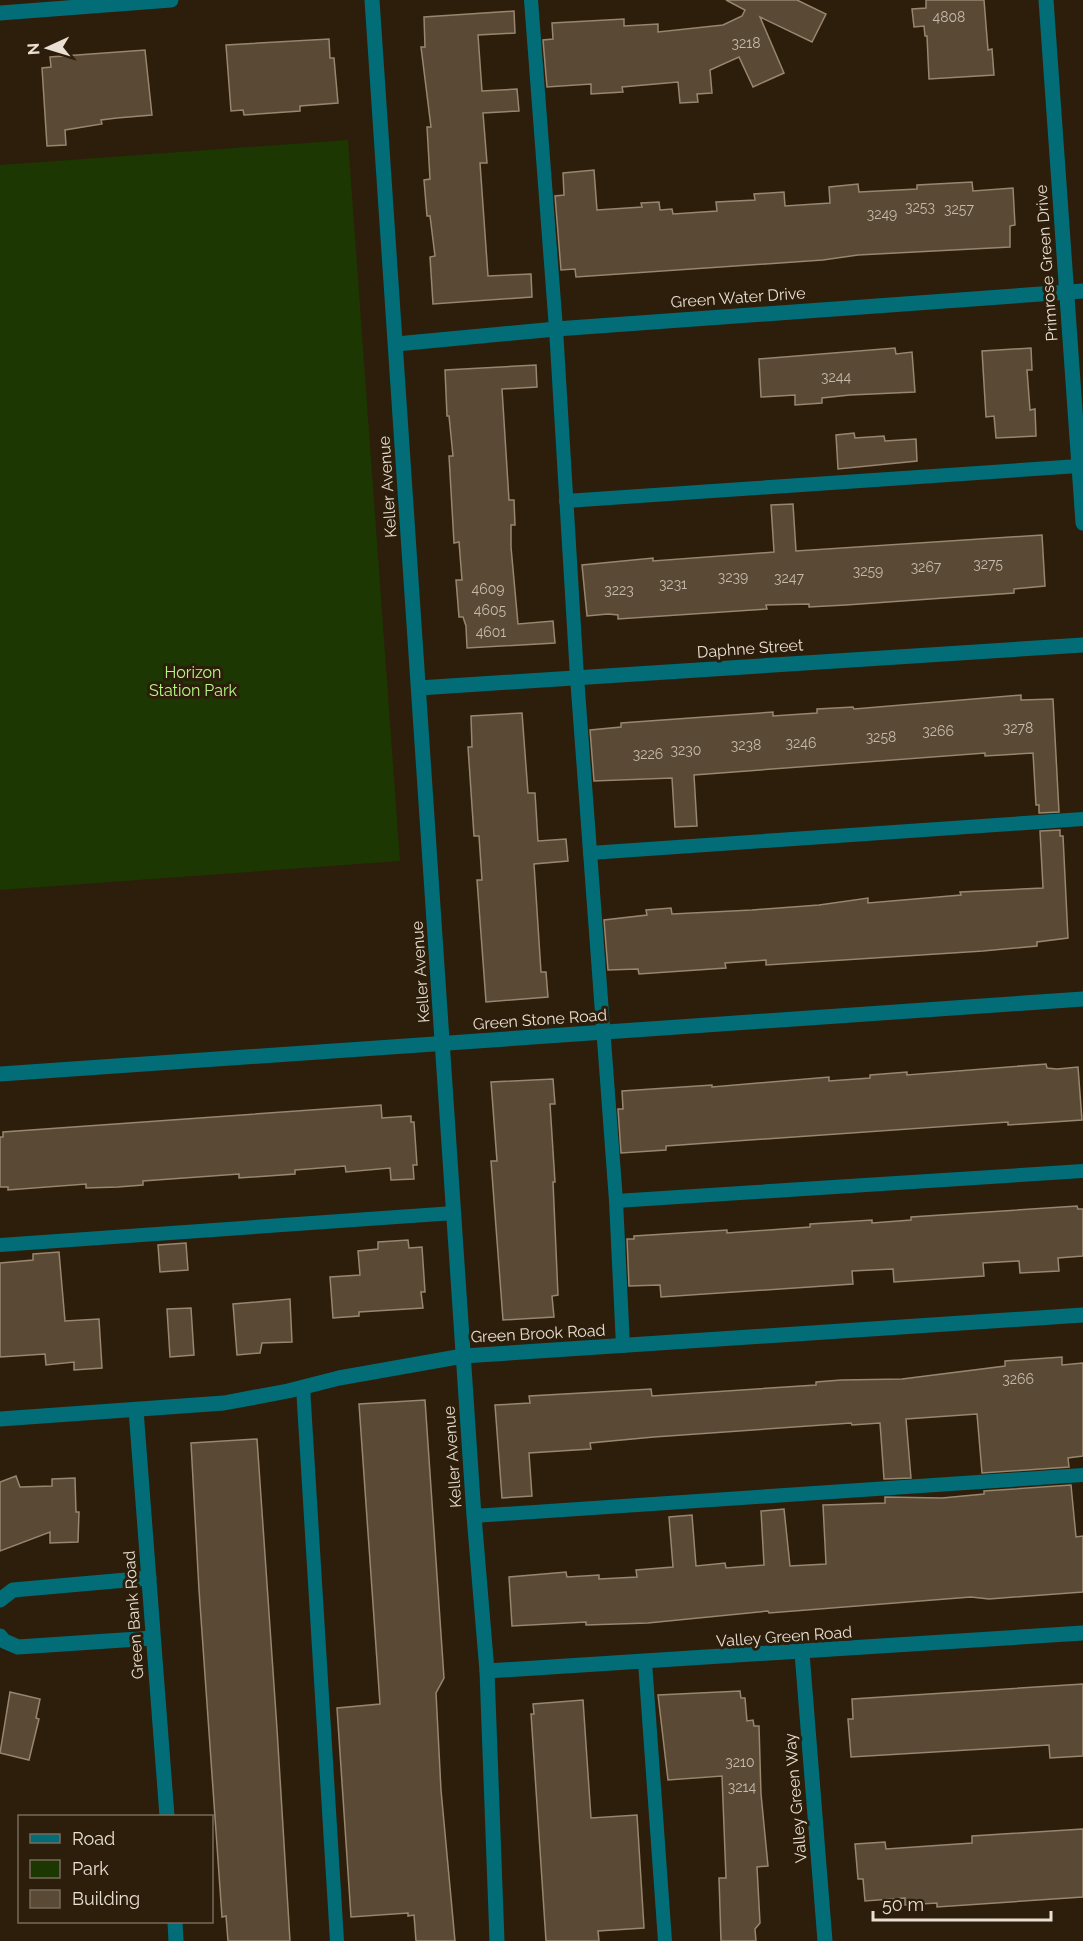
<svg xmlns="http://www.w3.org/2000/svg" width="1083" height="1941" font-family="Raleway,sans-serif">
<style>
.green{fill:#1c3701}
.building{fill:#5a4a35;stroke:#98866f;stroke-width:1.5}
.lines{fill:none;stroke-linecap:round;stroke-linejoin:round}
.service{stroke:#026d77;stroke-width:14}
.minor{stroke:#026d77;stroke-width:15}
.tertiary{stroke:#026d77;stroke-width:15}
.labels{text-anchor:middle;stroke-width:6;stroke-linejoin:round;paint-order:stroke}
.number-label{font-size:14px;fill:#c5baac}
.street-label{font-size:16px;fill:#e9dfd3;stroke:#2c1e0a}
.park-label{font-size:16px;fill:#b6f688;stroke:#2c1e0a}
</style>
<rect width="100%" height="100%" fill="#2c1e0a"/>
<polygon class="green" points="348,140 400,861 0,890 0,165"/>
<g class="building">
<polygon points="726,0 797,0 826,14 812,42 760,17 784,73 753,87 739,57 710,70 712,93 697,94 698,102 680,103 678,82 622,87 623,92 591,94 591,84 547,87 543,40 553,39 552,23 624,19 624,26 658,24 658,32 723,25 742,16 745,10"/>
<polygon points="926,0 984,0 988,50 992,49 994,75 929,79 927,36 925,36 924,26 914,27 912,9 926,8"/>
<polygon points="514,11 515,33 478,35 482,91 517,89 519,111 483,113 487,163 480,163 488,276 531,274 532,297 433,304 430,257 435,256 430,216 427,216 424,180 430,179 427,127 431,127 421,47 425,47 424,17"/>
<polygon points="329,39 330,58 334,58 338,103 300,106 300,111 244,115 243,110 231,111 226,45"/>
<polygon points="145,50 152,115 117,118 101,120 102,124 65,130 66,145 47,146 42,68 51,67 50,57"/>
<polygon points="594,170 597,210 642,207 641,203 659,202 660,210 672,209 673,214 717,211 716,202 755,200 754,194 784,192 785,206 830,203 829,187 858,184 859,192 917,189 917,185 972,182 973,191 1013,188 1015,225 1010,226 1010,247 858,255 823,260 576,277 575,269 561,270 555,196 564,195 563,173"/>
<polygon points="895,348 896,354 912,352 915,392 850,395 822,398 822,403 795,405 795,395 761,397 759,359"/>
<polygon points="1031,348 1032,370 1027,370 1030,410 1035,409 1036,436 996,438 994,416 986,417 982,351"/>
<polygon points="536,365 537,387 502,389 509,500 514,500 515,525 511,525 511,547 518,624 553,621 555,643 467,648 466,626 463,617 459,617 456,580 462,580 459,542 454,543 449,456 453,456 449,416 447,416 445,370"/>
<polygon points="854,433 855,438 884,436 885,441 916,439 917,461 838,469 836,435"/>
<polygon points="793,504 796,551 1042,535 1045,586 1014,589 1014,593 846,605 809,607 809,604 766,605 767,609 618,619 618,615 608,614 587,616 582,565 653,558 653,561 774,552 771,505"/>
<polygon points="1021,695 1021,700 1053,699 1059,812 1039,813 1039,805 1036,805 1033,753 985,756 985,753 694,775 697,826 675,827 672,778 594,781 590,730 621,727 621,723 773,712 773,716 817,713 817,709 853,707 854,709"/>
<polygon points="522,713 528,793 535,793 538,841 566,839 568,861 534,864 541,972 546,972 548,997 486,1002 477,880 482,880 479,836 474,836 468,747 472,747 471,716"/>
<polygon points="1060,830 1060,836 1063,836 1068,938 1037,942 1037,946 983,951 766,965 766,960 725,963 726,968 639,974 638,969 608,970 604,920 647,915 646,910 671,908 672,914 752,910 819,905 868,898 868,903 938,897 961,895 960,892 1043,888 1040,831"/>
<polygon points="1046,1064 1047,1068 1057,1069 1078,1067 1082,1120 1008,1125 1008,1122 666,1146 666,1150 621,1153 618,1109 623,1109 622,1091 712,1085 712,1087 829,1077 829,1081 870,1078 870,1075 907,1072 907,1075"/>
<polygon points="553,1079 555,1104 550,1104 555,1182 553,1182 558,1295 552,1296 554,1317 503,1320 491,1161 497,1161 491,1082"/>
<polygon points="381,1105 382,1118 411,1116 411,1122 414,1122 417,1165 413,1165 414,1179 391,1180 390,1168 346,1172 345,1166 295,1170 295,1174 239,1178 239,1174 143,1181 143,1185 118,1187 86,1188 86,1184 8,1190 8,1187 0,1187 0,1137 3,1137 3,1132"/>
<polygon points="1077,1206 1078,1209 1083,1209 1083,1256 1058,1258 1059,1271 1020,1273 1019,1261 983,1263 984,1276 894,1282 893,1269 852,1271 853,1284 661,1297 660,1285 629,1286 627,1239 634,1239 634,1236 727,1230 727,1233 810,1227 810,1224 872,1220 872,1223 911,1220 911,1217"/>
<polygon points="408,1240 409,1248 422,1247 425,1292 421,1292 423,1308 359,1312 359,1316 333,1318 330,1277 360,1275 358,1251 378,1249 378,1242"/>
<polygon points="186,1243 188,1270 160,1272 158,1245"/>
<polygon points="59,1252 65,1321 99,1319 102,1368 74,1370 74,1362 46,1365 45,1354 0,1357 0,1263 33,1260 33,1254"/>
<polygon points="290,1299 292,1342 262,1343 260,1353 237,1355 233,1304"/>
<polygon points="191,1308 194,1355 170,1357 167,1309"/>
<polygon points="1062,1357 1062,1365 1083,1363 1083,1456 1068,1458 1069,1467 982,1473 977,1414 906,1419 911,1478 884,1479 880,1423 852,1425 851,1423 654,1437 590,1443 591,1449 529,1453 532,1496 502,1498 495,1405 530,1403 529,1396 651,1389 652,1396 816,1385 816,1382 841,1380 902,1379 1005,1366 1005,1361"/>
<polygon points="425,1400 444,1678 436,1693 441,1790 455,1941 416,1941 414,1915 408,1916 408,1913 351,1917 337,1708 380,1704 359,1404"/>
<polygon points="257,1439 277,1729 290,1941 228,1941 226,1916 222,1917 199,1590 191,1443"/>
<polygon points="16,1476 20,1487 52,1486 52,1479 75,1478 76,1512 79,1512 78,1542 50,1543 50,1532 0,1551 0,1482"/>
<polygon points="1071,1485 1076,1537 1083,1536 1083,1592 989,1599 971,1597 769,1613 768,1611 648,1623 586,1625 586,1622 512,1626 509,1577 566,1572 567,1577 599,1575 599,1579 637,1577 636,1570 673,1567 669,1517 692,1515 696,1566 725,1563 726,1568 764,1565 761,1511 784,1509 790,1566 826,1564 823,1505 885,1503 885,1497 942,1498 984,1494 984,1491"/>
<polygon points="1083,1684 1083,1756 1050,1758 1049,1745 851,1757 848,1719 853,1719 852,1699"/>
<polygon points="740,1691 741,1698 745,1698 747,1721 753,1720 754,1726 759,1726 761,1794 768,1866 757,1867 760,1923 755,1929 756,1941 721,1941 719,1878 726,1878 722,1776 668,1780 658,1695"/>
<polygon points="10,1692 40,1699 36,1718 39,1719 29,1760 0,1753"/>
<polygon points="583,1700 591,1818 637,1815 644,1928 598,1931 599,1941 546,1941 531,1714 534,1714 533,1704"/>
<polygon points="1083,1829 1083,1897 937,1907 937,1903 905,1905 905,1898 865,1901 863,1879 858,1879 855,1844 885,1842 886,1849 972,1843 972,1836"/>
</g>
<g class="lines">
<g class="service">
<polyline points="531,0 556,329 577,677 616,1201 623,1346"/>
<polyline points="566,501 1079,466"/>
<polyline points="590,853 1083,819"/>
<polyline points="616,1201 1083,1171"/>
<polyline points="0,1245 454,1213"/>
<polyline points="303,1387 337,1941"/>
<polyline points="474,1516 1083,1475"/>
<polyline points="645,1662 665,1941"/>
</g>
<g class="minor">
<polyline points="372,0 474,1516 487,1671 497,1941"/>
<polyline points="0,13 171,0"/>
<polyline points="396,344 556,329 1083,291"/>
<polyline points="419,688 1083,645"/>
<polyline points="0,1074 1083,999"/>
<polyline points="136,1410 167,1816"/>
<polyline points="0,1419 224,1403 288,1391 339,1378 463,1356 1083,1315"/>
<polyline points="0,1600 13,1590 149,1578"/>
<polyline points="0,1636 4,1641 18,1647 153,1638"/>
<polyline points="802,1653 825,1941"/>
<polyline points="487,1671 1083,1633"/>
<polyline points="175,1922 176,1941"/>
</g>
<polyline class="tertiary" points="1046,0 1083,523"/>
</g>
<g class="labels">
<g class="number-label">
<text x="949" y="22">4808</text>
<text x="746" y="48">3218</text>
<text x="920" y="212">3253</text>
<text x="959" y="214">3257</text>
<text x="882" y="219">3249</text>
<text x="836" y="382">3244</text>
<text x="988" y="569">3275</text>
<text x="926" y="572">3267</text>
<text x="868" y="576">3259</text>
<text x="733" y="582">3239</text>
<text x="789" y="583">3247</text>
<text x="673" y="589">3231</text>
<text x="488" y="594">4609</text>
<text x="619" y="595">3223</text>
<text x="490" y="615">4605</text>
<text x="491" y="637">4601</text>
<text x="1018" y="733">3278</text>
<text x="938" y="736">3266</text>
<text x="881" y="742">3258</text>
<text x="801" y="748">3246</text>
<text x="746" y="750">3238</text>
<text x="686" y="755">3230</text>
<text x="648" y="759">3226</text>
<text x="1018" y="1384">3266</text>
<text x="740" y="1767">3210</text>
<text x="742" y="1792">3214</text>
</g>
<g class="street-label">
<text transform="translate(1046 263) rotate(-94)" y="6">Primrose Green Drive</text>
<text transform="translate(738 297) rotate(-4)" y="6">Green Water Drive</text>
<text transform="translate(387 487) rotate(-94)" y="6">Keller Avenue</text>
<text transform="translate(750 648) rotate(-4)" y="6">Daphne Street</text>
<text transform="translate(420 972) rotate(-94)" y="6">Keller Avenue</text>
<text transform="translate(540 1019) rotate(-4)" y="6">Green Stone Road</text>
<text transform="translate(538 1333) rotate(-3)" y="6">Green Brook Road</text>
<text transform="translate(452 1457) rotate(-94)" y="6">Keller Avenue</text>
<text transform="translate(133 1615) rotate(-94)" y="6">Green Bank Road</text>
<text transform="translate(784 1636) rotate(-4)" y="6">Valley Green Road</text>
<text transform="translate(795 1798) rotate(-95)" y="6">Valley Green Way</text>
</g>
<g class="park-label">
<text x="193" y="678">Horizon<tspan x="193" dy="18">Station Park</tspan></text>
</g>
</g>
<rect x="18" y="1815" width="195" height="108" fill="#2c1e0a" stroke="#786b5a" stroke-width="1.5"/>
<rect x="30" y="1834" width="30" height="9" fill="#026d77" stroke="#786b5a" stroke-width="1.5"/>
<text x="72" y="1845" font-size="18" fill="#e9dfd3">Road</text>
<rect x="30" y="1860" width="30" height="18" fill="#1c3701" stroke="#786b5a" stroke-width="1.5"/>
<text x="72" y="1875" font-size="18" fill="#e9dfd3">Park</text>
<rect x="30" y="1890" width="30" height="18" fill="#5a4a35" stroke="#786b5a" stroke-width="1.5"/>
<text x="72" y="1905" font-size="18" fill="#e9dfd3">Building</text>
<g transform="translate(48 48) rotate(266)" stroke="#2c1e0a" stroke-width="4.5" paint-order="stroke">
<path d="M0-4.5L10 22L0 15L-10 22Z" fill="#e9dfd3"/>
<text y="-9" font-size="16" font-weight="bold" text-anchor="middle" fill="#e9dfd3">N</text>
</g>
<path d="M873 1911v9h178v-9" fill="none" stroke="#e9dfd3" stroke-width="3"/>
<text x="882" y="1911" font-size="18" fill="#e9dfd3" stroke="#2c1e0a" stroke-width="4.5" paint-order="stroke">50 m</text>
</svg>
